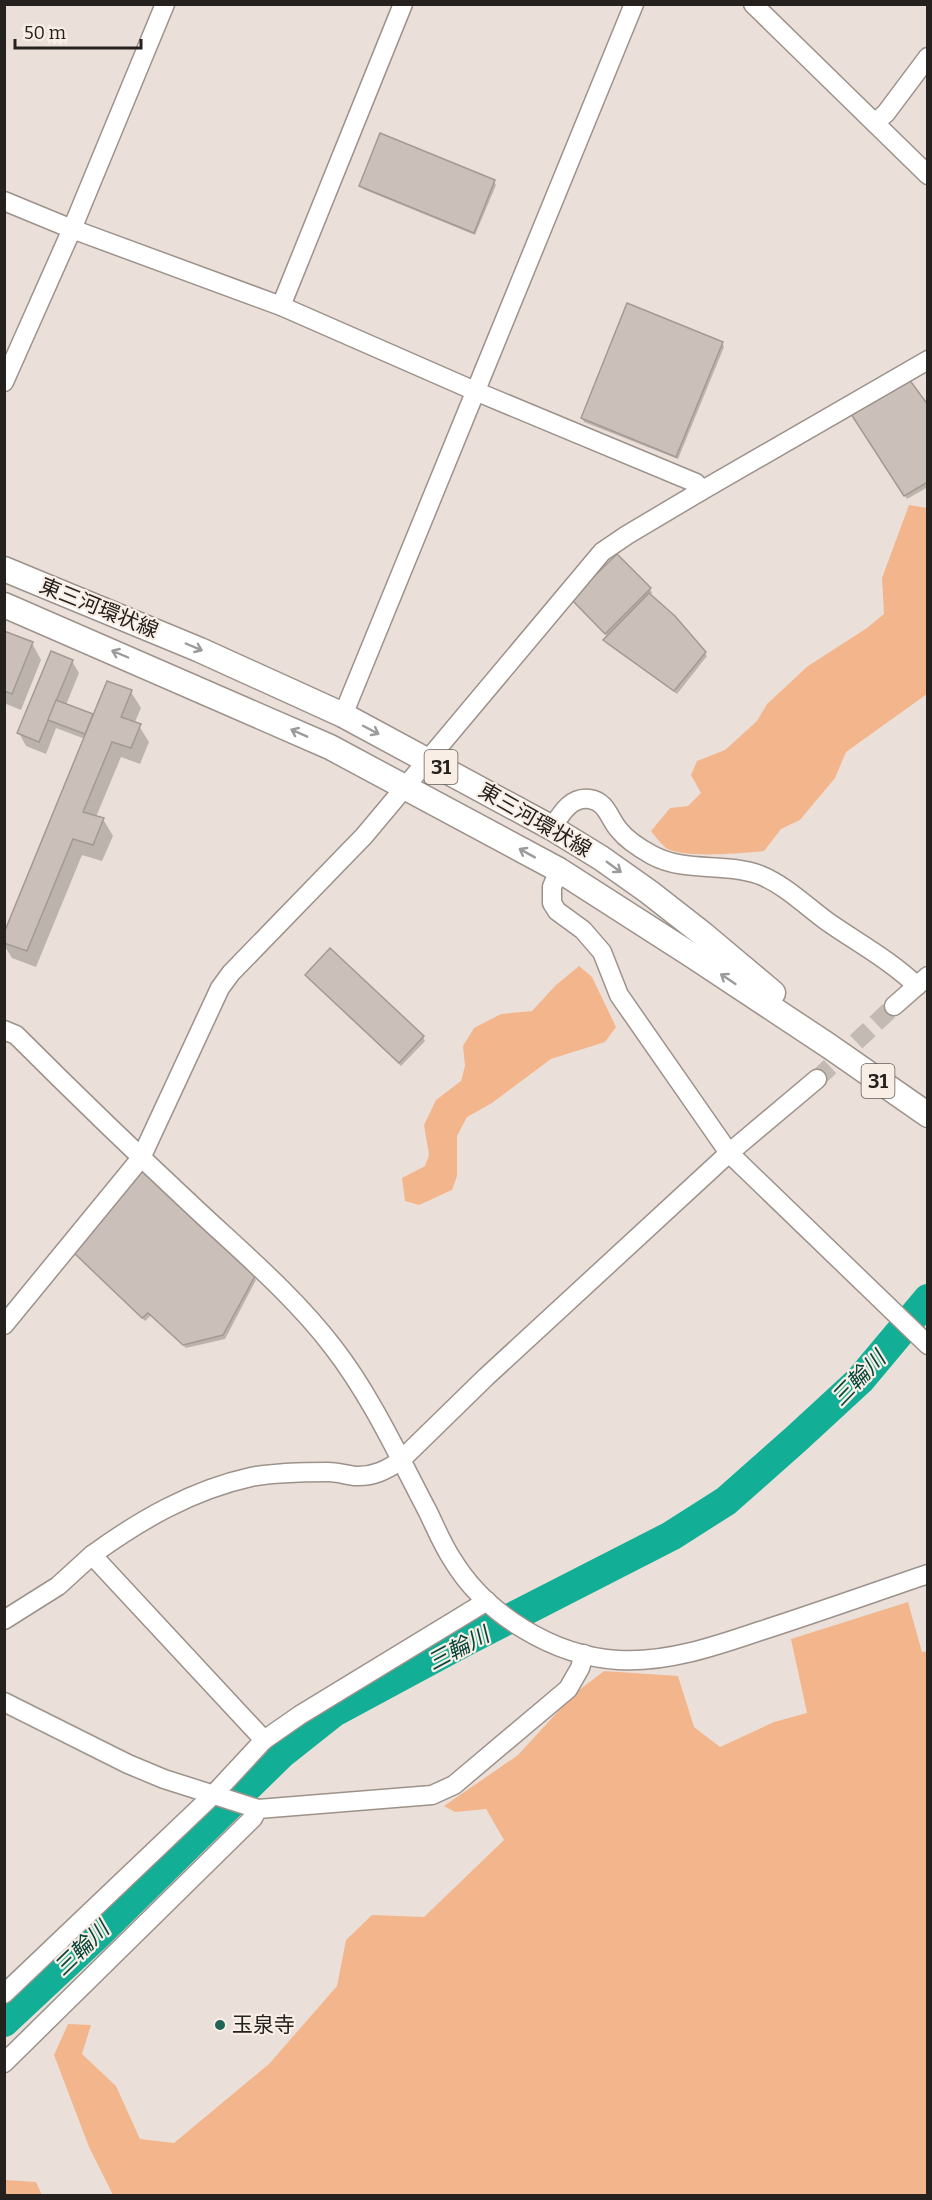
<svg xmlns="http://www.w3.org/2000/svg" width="932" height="2200" font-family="Bitter,'Noto Sans JP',serif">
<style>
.green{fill:#f3b68c}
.shadow{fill:#0003}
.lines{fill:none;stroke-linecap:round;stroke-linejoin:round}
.river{stroke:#12af96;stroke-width:30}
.building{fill:#cbc0b9;stroke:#a49a93;stroke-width:1.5}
.minor-tunnel{stroke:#c3bab4;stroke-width:18;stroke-dasharray:18 9;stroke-linecap:butt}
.minor-casing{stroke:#9c928b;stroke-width:21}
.major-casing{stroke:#9c928b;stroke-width:27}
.minor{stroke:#fff;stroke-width:18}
.major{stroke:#fff;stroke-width:24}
.oneway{stroke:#9d9b9a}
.poi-dot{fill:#1f6457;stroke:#f9eee6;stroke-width:2}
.labels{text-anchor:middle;stroke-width:4.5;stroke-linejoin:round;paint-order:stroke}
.shield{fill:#f9eee6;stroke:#655e5a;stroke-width:1.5}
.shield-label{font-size:20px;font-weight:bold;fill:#25211e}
.street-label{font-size:21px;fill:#25211e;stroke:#f9eee6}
.poi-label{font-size:21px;fill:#25211e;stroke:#f9eee6;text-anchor:start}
.water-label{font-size:22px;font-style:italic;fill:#054338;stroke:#f9eee6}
</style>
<rect width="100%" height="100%" fill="#ebe0d9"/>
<g class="green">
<path d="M909,505L927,508V694L846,752L835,778L800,820L781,829L764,851C744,853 683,859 666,848C661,844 655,836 651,831L670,808L688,806L701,793L691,775L697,761L725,750L757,721L767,704L808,666L867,628L884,614L882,578Z"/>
<polygon points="579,966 592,977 616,1027 605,1042 551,1059 492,1103 467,1117 457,1136 457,1176 452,1190 419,1205 405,1201 402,1178 425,1166 429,1155 424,1125 436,1100 461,1081 465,1066 463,1046 474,1028 501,1014 532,1011 556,985"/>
<polygon points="908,1602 922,1652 928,1651 927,2195 113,2195 89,2147 54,2055 68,2024 91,2025 82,2054 116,2086 140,2139 174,2143 269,2064 337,1986 346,1940 372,1915 424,1917 504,1840 486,1809 455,1812 444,1806 518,1755 574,1694 604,1671 678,1676 694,1727 720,1747 774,1722 807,1713 791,1639"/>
<polygon points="6,2180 36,2182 42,2195 5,2195 5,2182"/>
</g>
<g class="shadow">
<polygon points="494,182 496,185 475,235 363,189 361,185"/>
<polygon points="722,343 724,347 678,459 584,422 582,418"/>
<polygon points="928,407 928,487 907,499 851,411"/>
<polygon points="617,556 650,589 652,593 650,595 707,656 677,694 607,644 605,640 608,637 573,600"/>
<polygon points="4,632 32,643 41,660 21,710 4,703"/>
<polygon points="72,661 79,673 66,705 94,716 131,692 141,708 134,724 139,726 149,742 140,764 121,757 96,817 103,819 113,836 102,861 82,855 36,967 12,958 4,945 4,937 85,739 56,728 46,754 26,746 19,733"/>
<polygon points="330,950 423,1037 425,1041 401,1066 308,978 306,975"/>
<polygon points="77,1256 254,1277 256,1280 225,1339 186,1348 151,1315 145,1321"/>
</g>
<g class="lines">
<polyline class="river" points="4,2022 96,1936 281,1754 334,1712 462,1643 671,1536 726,1501 796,1439 860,1380 928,1299"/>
</g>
<g class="building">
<polygon points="380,133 495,180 474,233 359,186"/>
<polygon points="627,303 723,342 676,457 581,418"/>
<polygon points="906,375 928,405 928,482 904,496 849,411"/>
<polygon points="617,554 651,588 605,634 571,599"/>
<polygon points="649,593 675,616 706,652 674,691 603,640"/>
<polygon points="4,631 33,642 12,694 4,691"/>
<polygon points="51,651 73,660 39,742 17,733"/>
<polygon points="107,681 132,690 121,717 141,724 131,748 112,742 83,812 104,818 93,845 73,839 27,951 4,943 4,933"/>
<polygon points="56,700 93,714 85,734 48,720"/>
<polygon points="330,948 424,1036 399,1063 305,975"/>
<polygon points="141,1169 255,1276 223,1335 183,1345 148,1313 142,1318 73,1252"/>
</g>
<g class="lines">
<polyline class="minor-tunnel" points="817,1079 894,1006"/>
<g class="minor-casing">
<g id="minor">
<polyline points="753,4 928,175"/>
<polyline points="875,123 886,113 928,57"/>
<polyline points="4,201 72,229 281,306 475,391 696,483 701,491"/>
<polyline points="281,306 403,4"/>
<polyline points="4,382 72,229 165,4"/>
<polyline points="343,715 634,4"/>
<path d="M552,828C561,814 570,797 589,799C607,801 609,819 619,830C627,840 641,849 652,855C685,873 725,862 760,875C785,885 806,906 828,922C858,943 890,960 917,986"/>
<polyline points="559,870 552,887 552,903 557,911 583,930 602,952 619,995 729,1153 928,1345"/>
<polyline points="894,1006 928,976"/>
<path d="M4,1030L16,1035C75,1094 135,1152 196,1209C243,1253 294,1296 333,1347C371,1396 398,1455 427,1510C435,1526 442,1544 452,1559C485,1614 553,1656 618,1660C666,1663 716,1646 760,1631C816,1613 872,1593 928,1574"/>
<polyline points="4,1325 141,1158 220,988 231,973 364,836 602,552 627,535 701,491 928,360"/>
<path d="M92,1555C140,1520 192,1490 251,1477C272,1473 306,1472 328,1472C337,1472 346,1475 355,1476C373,1477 387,1470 401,1460L486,1377L729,1153L817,1079"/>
<polyline points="4,1620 58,1586 92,1555 264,1740 214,1794 4,1994"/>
<polyline points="4,1702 128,1764 164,1779 258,1809"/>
<polyline points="264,1740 300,1715 487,1601"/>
<polyline points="4,2063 253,1818 258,1809 432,1795 454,1785 568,1689 580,1668 584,1654"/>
</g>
</g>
<g class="major-casing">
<g id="major">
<polyline points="4,569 200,650 343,715 552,828 601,858 649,892 704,935 773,993"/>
<polyline points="4,605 330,747 559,870 693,956 829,1046 928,1115"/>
</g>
</g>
<use href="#minor" class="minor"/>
<use href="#major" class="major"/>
</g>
<defs><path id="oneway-shaft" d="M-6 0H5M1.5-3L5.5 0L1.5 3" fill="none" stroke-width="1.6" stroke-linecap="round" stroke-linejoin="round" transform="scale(1.5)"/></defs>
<g class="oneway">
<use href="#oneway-shaft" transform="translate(194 647) rotate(23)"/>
<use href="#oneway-shaft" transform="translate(120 654) rotate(-157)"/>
<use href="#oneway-shaft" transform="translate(371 730) rotate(28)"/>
<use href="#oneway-shaft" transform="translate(299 733) rotate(-156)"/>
<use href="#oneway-shaft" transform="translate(527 853) rotate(-151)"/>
<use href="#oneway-shaft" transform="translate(614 867) rotate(36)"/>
<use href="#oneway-shaft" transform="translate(728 979) rotate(-146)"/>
</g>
<circle class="poi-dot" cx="220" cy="2025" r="6"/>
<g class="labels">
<g class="shield">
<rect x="424.5" y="750" width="33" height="34" rx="4.5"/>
<rect x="861.5" y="1064" width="33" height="34" rx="4.5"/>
</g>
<g class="shield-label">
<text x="441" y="774">31</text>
<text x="878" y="1088">31</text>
</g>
<g class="street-label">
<text transform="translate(99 608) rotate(22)" y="7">東三河環状線</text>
<text transform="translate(535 820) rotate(30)" y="7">東三河環状線</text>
</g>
<g class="poi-label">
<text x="232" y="2032">玉泉寺</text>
</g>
<g class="water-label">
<text transform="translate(858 1378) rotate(-46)" y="8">三輪川</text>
<text transform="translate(458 1648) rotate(-28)" y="8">三輪川</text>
<text transform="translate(81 1948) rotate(-44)" y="8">三輪川</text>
</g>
</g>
<rect width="932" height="2200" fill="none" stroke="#25211e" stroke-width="12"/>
<path d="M15 39v9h126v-9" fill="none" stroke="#25211e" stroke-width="3"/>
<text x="24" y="39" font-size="18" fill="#25211e" stroke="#f9eee6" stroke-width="4.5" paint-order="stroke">50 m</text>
</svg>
